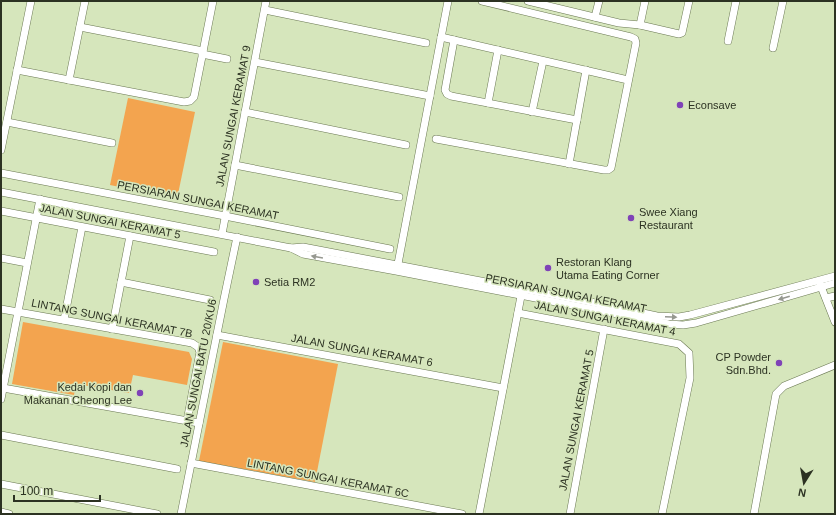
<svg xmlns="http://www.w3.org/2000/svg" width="836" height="515" font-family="Helvetica,sans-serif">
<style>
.green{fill:#f3a44f}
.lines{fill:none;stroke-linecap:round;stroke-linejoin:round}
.street-casing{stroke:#6a7852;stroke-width:8}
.street{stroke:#fff;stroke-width:7}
.oneway{fill:#969890}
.poi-dot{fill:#7f42b7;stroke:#d6e6bc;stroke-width:1.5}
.labels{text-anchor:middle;stroke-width:3;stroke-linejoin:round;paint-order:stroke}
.poi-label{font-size:11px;fill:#2c3222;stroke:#d6e6bc;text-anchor:start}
.street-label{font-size:11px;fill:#2c3222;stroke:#d6e6bc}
</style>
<rect width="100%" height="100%" fill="#d6e6bc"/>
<g class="green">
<polygon points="128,98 195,112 177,199 110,185"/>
<polygon points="23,322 189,352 192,359 187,385 133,375 129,393 76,384 74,395 12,384"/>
<polygon points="223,342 338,364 315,482 199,461"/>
</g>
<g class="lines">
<g class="street-casing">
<g id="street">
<polyline points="528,1 619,23 640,25 679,34 682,33 689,1"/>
<polyline points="265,10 426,43"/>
<polyline points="595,17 599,1"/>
<polyline points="640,25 645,1"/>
<polyline points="80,27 203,51"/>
<polyline points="441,37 628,80"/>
<polyline points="454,40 445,90 447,94 451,96 577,120"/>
<polyline points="728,41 736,1"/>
<polyline points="773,48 783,1"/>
<polyline points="202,54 227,59"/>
<polyline points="255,62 430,96"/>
<polyline points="17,70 184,102 190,101 194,97 213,1"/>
<polyline points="69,80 85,1"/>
<polyline points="488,103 498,50"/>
<polyline points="245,112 406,145"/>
<polyline points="532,112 543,61"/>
<polyline points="7,122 112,143"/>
<polyline points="436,139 604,170 608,170 611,168 636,43 635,39 631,37 482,1"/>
<polyline points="1,150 31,1"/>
<polyline points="569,164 586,70"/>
<polyline points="235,165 399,197"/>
<polyline points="1,173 225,216 390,249"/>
<polyline points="1,192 291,248 303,247 586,301 657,316 679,317 690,315 835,276"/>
<polyline points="1,211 214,252"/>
<polyline points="222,234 266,1"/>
<polyline points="291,248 303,254 396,271 669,324 683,325 696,323 835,283"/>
<polyline points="1,258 27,263"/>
<polyline points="397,269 448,1"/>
<polyline points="121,282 210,300"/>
<polyline points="820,284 835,322"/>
<polyline points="826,298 835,296"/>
<polyline points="1,309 192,343 198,347 200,352 187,421"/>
<polyline points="518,313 679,344 689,353 690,378 662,514"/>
<polyline points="64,320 82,227"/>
<polyline points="112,329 130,236"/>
<polyline points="217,335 503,388"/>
<polyline points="3,388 199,423"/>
<polyline points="1,399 40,199"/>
<polyline points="1,435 177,469"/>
<polyline points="191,463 462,514"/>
<polyline points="1,484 157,514"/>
<polyline points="1,512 9,514"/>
<polyline points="181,514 224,299 237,237"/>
<polyline points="479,514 522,291"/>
<polyline points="570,514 604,329"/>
<polyline points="754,514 776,394 784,386 835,365"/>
</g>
</g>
<use href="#street" class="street"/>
</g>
<defs><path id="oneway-solid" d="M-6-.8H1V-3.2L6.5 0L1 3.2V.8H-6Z"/></defs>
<g class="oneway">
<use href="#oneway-solid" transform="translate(317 257) rotate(-170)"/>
<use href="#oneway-solid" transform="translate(784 298) rotate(164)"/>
<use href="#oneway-solid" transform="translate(671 317) rotate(3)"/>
</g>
<g class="poi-dot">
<circle cx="680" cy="105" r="4"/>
<circle cx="631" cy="218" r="4"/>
<circle cx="548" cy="268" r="4"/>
<circle cx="256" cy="282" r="4"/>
<circle cx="779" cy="363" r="4"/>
<circle cx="140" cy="393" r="4"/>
</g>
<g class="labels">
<g class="poi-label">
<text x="688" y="109">Econsave</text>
<text x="639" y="216">Swee Xiang<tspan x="639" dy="13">Restaurant</tspan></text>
<text x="556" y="266">Restoran Klang<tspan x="556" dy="13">Utama Eating Corner</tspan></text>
<text x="264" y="286">Setia RM2</text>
<text x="771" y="361" text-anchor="end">CP Powder<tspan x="771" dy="13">Sdn.Bhd.</tspan></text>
<text x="132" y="391" text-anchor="end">Kedai Kopi dan<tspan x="132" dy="13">Makanan Cheong Lee</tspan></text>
</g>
<g class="street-label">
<text transform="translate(233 116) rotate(-79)" y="4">JALAN SUNGAI KERAMAT 9</text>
<text transform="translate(198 200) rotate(11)" y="4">PERSIARAN SUNGAI KERAMAT</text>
<text transform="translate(110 221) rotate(11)" y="4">JALAN SUNGAI KERAMAT 5</text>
<text transform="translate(566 293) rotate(11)" y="4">PERSIARAN SUNGAI KERAMAT</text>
<text transform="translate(112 318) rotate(11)" y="4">LINTANG SUNGAI KERAMAT 7B</text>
<text transform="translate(605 318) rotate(11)" y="4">JALAN SUNGAI KERAMAT 4</text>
<text transform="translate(362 350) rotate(10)" y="4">JALAN SUNGAI KERAMAT 6</text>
<text transform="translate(198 373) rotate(-79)" y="4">JALAN SUNGAI BATU 20/KU6</text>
<text transform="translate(576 420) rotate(-79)" y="4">JALAN SUNGAI KERAMAT 5</text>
<text transform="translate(328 478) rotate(11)" y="4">LINTANG SUNGAI KERAMAT 6C</text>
</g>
</g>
<rect width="836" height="515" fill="none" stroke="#2c3222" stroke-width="4"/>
<g transform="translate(804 483) rotate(191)" stroke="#d6e6bc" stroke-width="3" paint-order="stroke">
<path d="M0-3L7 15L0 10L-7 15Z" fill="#2c3222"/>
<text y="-6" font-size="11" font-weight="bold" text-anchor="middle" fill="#2c3222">N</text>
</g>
<path d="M14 495v6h86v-6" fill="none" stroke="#2c3222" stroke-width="2"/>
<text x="20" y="495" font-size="12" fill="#2c3222" stroke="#d6e6bc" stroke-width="3" paint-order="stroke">100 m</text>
</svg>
